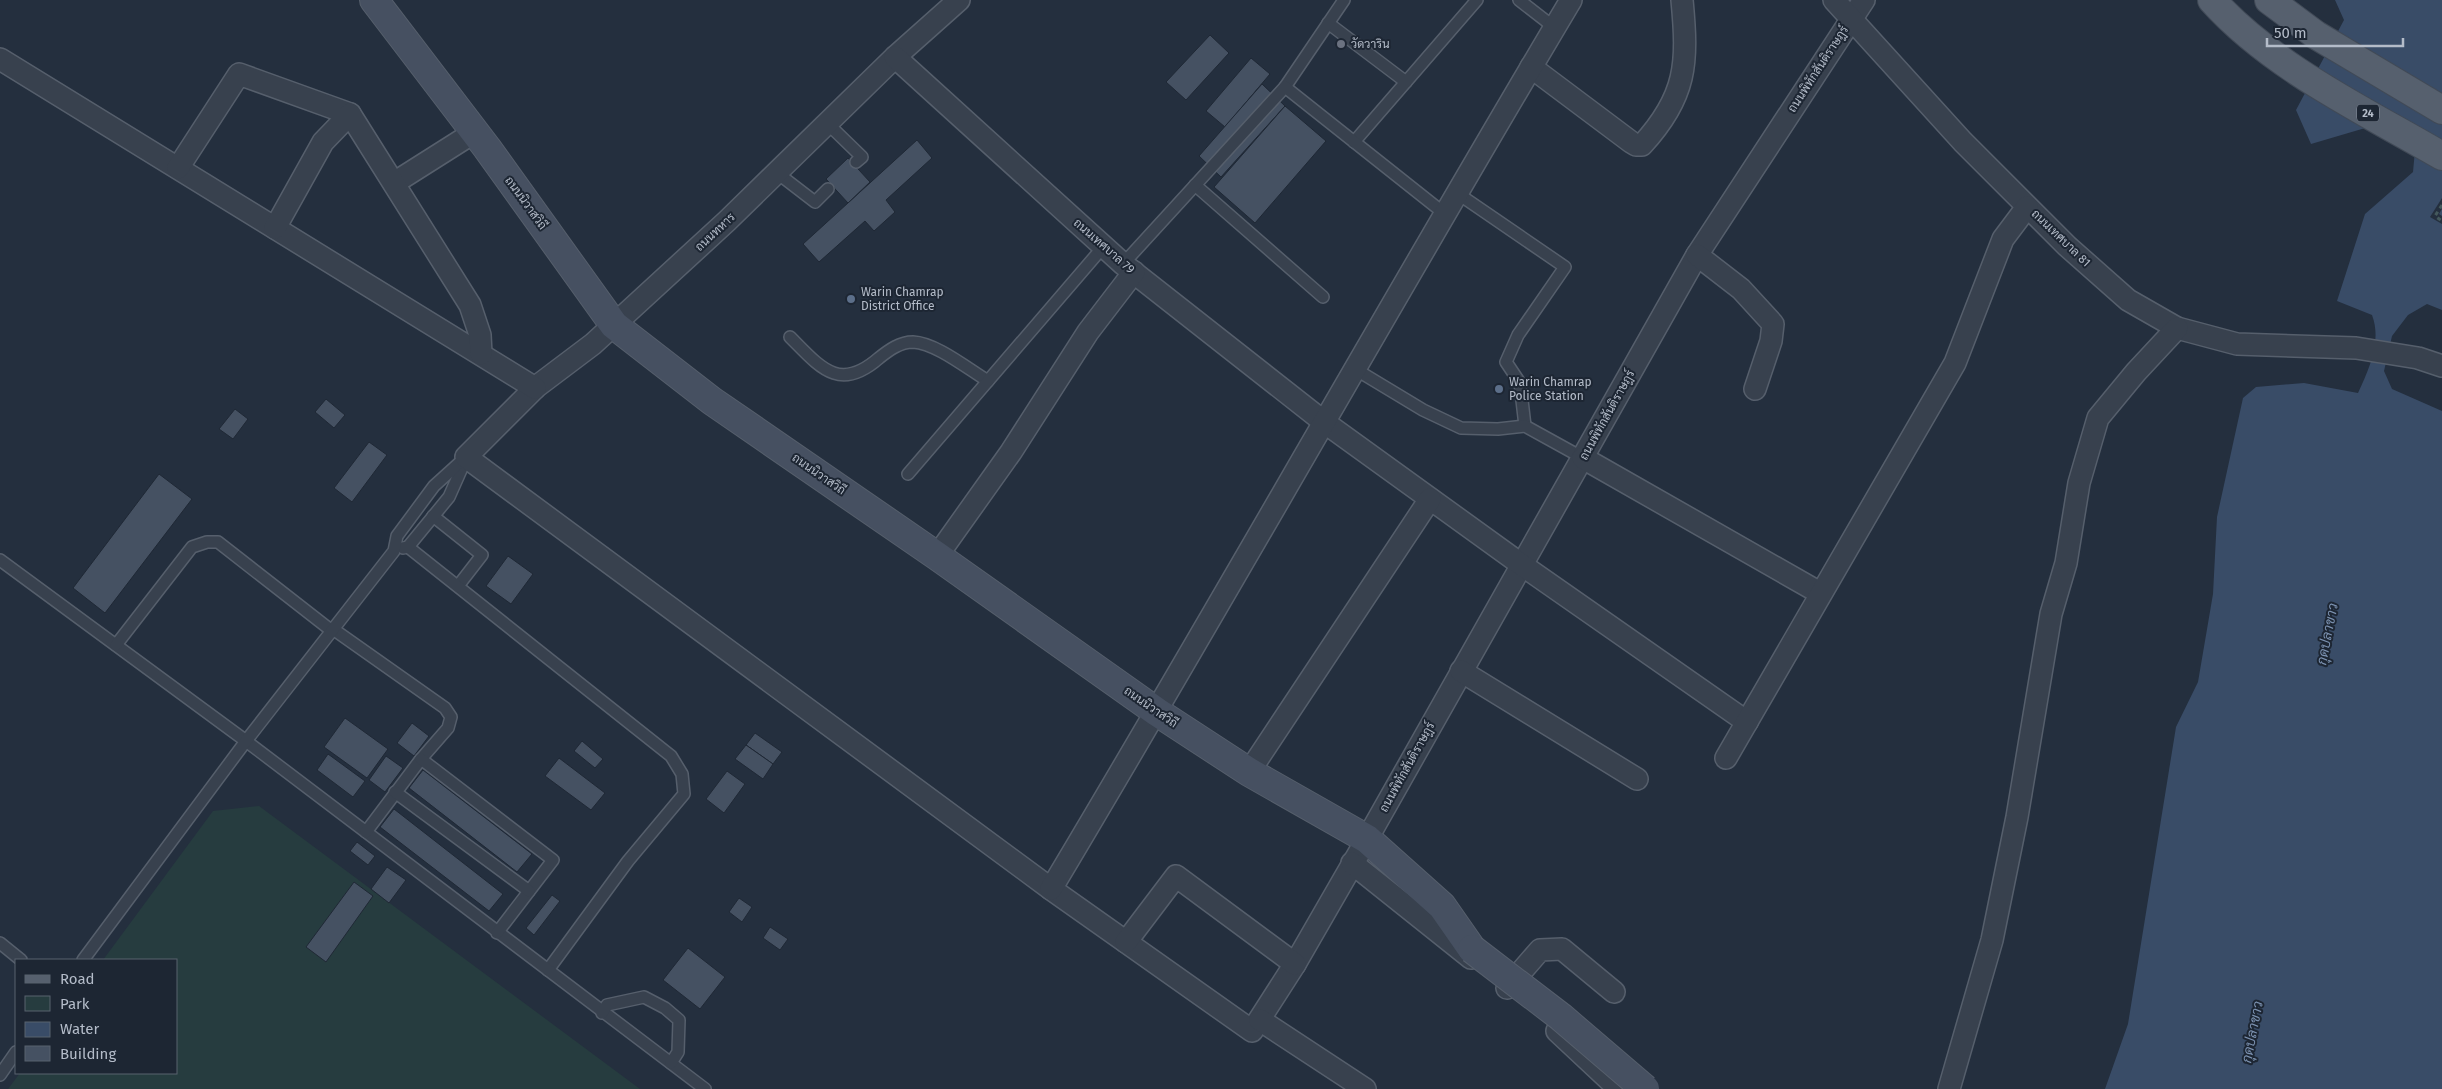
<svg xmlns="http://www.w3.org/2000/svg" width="2442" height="1089" font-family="'Fira Sans',Sarabun,sans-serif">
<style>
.green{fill:#263c3f}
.water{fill:#394c67}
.pier{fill:#242f3e}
.building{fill:#455162;stroke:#1f2835}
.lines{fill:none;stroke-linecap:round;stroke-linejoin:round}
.lane-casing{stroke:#565f6c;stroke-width:14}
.street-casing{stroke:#565f6c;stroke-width:24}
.secondary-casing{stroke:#565f6c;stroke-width:30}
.primary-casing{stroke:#414a57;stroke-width:30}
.path{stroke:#44595c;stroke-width:3;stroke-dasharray:4 4;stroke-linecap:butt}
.lane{stroke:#38414e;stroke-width:11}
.street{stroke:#38414e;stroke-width:21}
.secondary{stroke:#465061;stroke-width:28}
.primary{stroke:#56606e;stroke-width:28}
.secondary-bridge-casing{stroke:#565f6c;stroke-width:30;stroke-linecap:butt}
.secondary-bridge{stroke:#465061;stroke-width:28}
.worship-dot{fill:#6b7280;stroke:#1d2633;stroke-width:2}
.service-dot{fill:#5c6f8a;stroke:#1d2633;stroke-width:2}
.labels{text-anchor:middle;stroke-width:4;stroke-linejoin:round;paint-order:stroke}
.shield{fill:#1d2633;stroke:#878f9c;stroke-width:1}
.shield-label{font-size:11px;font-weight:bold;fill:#b4bcc9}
.poi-label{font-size:12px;fill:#b4bcc9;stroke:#1d2633;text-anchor:start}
.street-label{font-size:12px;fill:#b4bcc9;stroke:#1d2633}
.water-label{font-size:14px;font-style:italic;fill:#7c92b1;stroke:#1d2633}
</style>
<rect width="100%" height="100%" fill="#242f3e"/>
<polygon class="green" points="259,806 640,1089 8,1089 20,1073 176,1073 176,960 103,960 213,811"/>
<path class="water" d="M2335,0H2442V310L2427,304L2408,315L2392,336L2384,371L2392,389L2442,411V1089H2105L2128,1024L2176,727L2198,682L2213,594L2217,517L2243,398L2256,387L2304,383L2358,393C2369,369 2382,341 2372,315L2337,301L2365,214L2413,172L2415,150L2372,126L2311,144L2296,110L2344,20Z"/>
<polygon class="pier" points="2442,198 2442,209 2439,214 2442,216 2442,224 2430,217"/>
<g class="building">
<polygon points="1210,35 1229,53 1186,100 1166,82"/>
<polygon points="1251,58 1270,74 1225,127 1206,111"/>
<polygon points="1262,84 1285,106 1221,177 1199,156"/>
<polygon points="1285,106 1326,141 1255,223 1214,187"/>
<polygon points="917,140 932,158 886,200 895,212 874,231 865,221 819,262 803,244"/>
<polygon points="848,158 870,182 848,203 826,179"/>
<polygon points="326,399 345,415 334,428 315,412"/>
<polygon points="235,409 248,419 233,439 219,429"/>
<polygon points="369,442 387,455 352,502 334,488"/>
<polygon points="159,474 192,499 105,613 73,588"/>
<polygon points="508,556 533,574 511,604 486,586"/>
<polygon points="345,718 388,749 367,778 324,747"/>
<polygon points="412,723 429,736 414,756 397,743"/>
<polygon points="755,733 782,752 773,764 746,745"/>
<polygon points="582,741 603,759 595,768 574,751"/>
<polygon points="746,745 773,764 763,779 735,759"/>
<polygon points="328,754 365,781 353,797 317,770"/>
<polygon points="386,756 403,768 385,792 369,780"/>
<polygon points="559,758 605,793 591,810 545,776"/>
<polygon points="423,770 532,854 517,872 409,788"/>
<polygon points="727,771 745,784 724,813 706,799"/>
<polygon points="394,809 503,894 489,911 380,827"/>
<polygon points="357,842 375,856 368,865 350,851"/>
<polygon points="387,867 406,880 389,903 371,889"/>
<polygon points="354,882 373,896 326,962 306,947"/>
<polygon points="552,895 560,901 534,935 526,928"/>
<polygon points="739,898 752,907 742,922 729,912"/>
<polygon points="770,927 788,939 780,950 763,938"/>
<polygon points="688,948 725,977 700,1009 663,980"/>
</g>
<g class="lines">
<g class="lane-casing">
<g id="lane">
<polyline points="1519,0 1555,28"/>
<polyline points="1328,23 1406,82"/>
<polyline points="1285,87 1344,0"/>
<polyline points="827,123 862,157 856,162"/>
<polyline points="1354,142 1477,0"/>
<polyline points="776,172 815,202 828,189"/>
<polyline points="1195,185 1323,297"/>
<polyline points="1457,193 1565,267 1518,335 1506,362 1520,383 1525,426"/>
<polyline points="1123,264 1285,87 1445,214"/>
<path d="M790,337C820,367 839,393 879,358C889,350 900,342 913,342C936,343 968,369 988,381"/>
<polyline points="1355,369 1423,410 1461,428 1498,429 1525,426 1583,458"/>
<polyline points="908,474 1104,246"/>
<polyline points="433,516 482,555 458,586"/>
<polyline points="408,547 671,756 682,774 684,794 628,861 548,970"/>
<polyline points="403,548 408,547 449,497 465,461"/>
<polyline points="0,560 246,741 705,1089"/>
<polyline points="333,629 445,708 451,717 448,728 421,759 366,832"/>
<polyline points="116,645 192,547 207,542 218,542 332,631"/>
<polyline points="421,759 553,860 497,933"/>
<polyline points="395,792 529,891"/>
<polyline points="0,943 21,960"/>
<polyline points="83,960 246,741 394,551 397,536 434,486 466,457"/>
<polyline points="602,1013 607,1005 644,997 665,1008 679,1020 678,1052 671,1063"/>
<polyline points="0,1075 16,1052"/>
</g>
</g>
<g class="street-casing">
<g id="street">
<polyline points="959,0 895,57 727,221 593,344 536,387 466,457 1051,889 1252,1031 1295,964 1367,839 1697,255 1864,0"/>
<polyline points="1834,0 1963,142 2067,246 2128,300 2177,328 2237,344 2356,348 2418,358 2442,366"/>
<polyline points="895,57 1123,264 1324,422 1522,565 1747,722"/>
<polyline points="0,59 535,388"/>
<path d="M1531,67L1631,142L1636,145H1642C1687,96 1688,63 1682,0"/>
<polyline points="178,168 239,74 350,114"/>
<polyline points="394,183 473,133"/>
<polyline points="275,228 323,142 350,114 470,305 480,335 481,354"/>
<polyline points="1697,255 1741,289 1773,324 1771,341 1755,389"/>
<polyline points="1583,458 1820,593"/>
<polyline points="937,556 1011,452 1088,332 1134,272"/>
<polyline points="1461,671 1637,779"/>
<polyline points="1726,758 1955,363 2003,239 2027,207"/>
<polyline points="1249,772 1430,499"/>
<polyline points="1352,863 1471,958"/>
<path d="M1051,889C1227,595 1395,295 1571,0"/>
<polyline points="1126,942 1176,876 1295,964"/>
<polyline points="1507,988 1540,950 1562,949 1614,992"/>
<polyline points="1260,1020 1365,1089"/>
<polyline points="1557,1031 1619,1089"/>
<polyline points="1949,1089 1992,940 2017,817 2051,614 2066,563 2079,483 2098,418 2136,372 2177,328"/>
</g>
</g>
<g class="secondary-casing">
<polyline id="secondary" points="374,0 487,148 614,325 712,401 937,556 1157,712 1249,772 1367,839 1442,906 1472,949"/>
</g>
<g class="primary-casing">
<g id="primary">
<path d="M2212,0C2272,67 2365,111 2442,156"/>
<polyline points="2269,0 2316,35 2442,110"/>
</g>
</g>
<polyline class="path" points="2442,205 2435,216 2442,221"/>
<use href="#lane" class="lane"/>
<use href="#street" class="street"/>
<use href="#secondary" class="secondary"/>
<use href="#primary" class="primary"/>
<g class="secondary-bridge-casing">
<polyline id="secondary-bridge" points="1472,949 1561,1017 1645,1089"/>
</g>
<use href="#secondary-bridge" class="secondary-bridge"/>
</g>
<circle class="worship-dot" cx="1341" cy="44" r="5"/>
<g class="service-dot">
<circle cx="851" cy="299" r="5"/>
<circle cx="1499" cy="389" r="5"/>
</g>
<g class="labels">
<rect class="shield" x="2357" y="104.5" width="22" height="17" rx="4"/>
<g class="shield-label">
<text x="2368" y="117">24</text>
</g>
<g class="poi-label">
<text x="1351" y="48">วัดวาริน</text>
<text x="861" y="296">Warin Chamrap<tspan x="861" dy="14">District Office</tspan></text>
<text x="1509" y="386">Warin Chamrap<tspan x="1509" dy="14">Police Station</tspan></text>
</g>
<g class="street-label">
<text transform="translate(1818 69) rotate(-57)" y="4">ถนนพิทักสันติราษฎร์</text>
<text transform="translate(526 203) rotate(54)" y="4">ถนนนิวาสวิถี</text>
<text transform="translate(715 232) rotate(-43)" y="4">ถนนทหาร</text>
<text transform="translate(2061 238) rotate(44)" y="4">ถนนเทศบาล 81</text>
<text transform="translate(1104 246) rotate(41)" y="4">ถนนเทศบาล 79</text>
<text transform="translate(1607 415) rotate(-61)" y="4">ถนนพิทักสันติราษฎร์</text>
<text transform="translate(819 474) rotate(35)" y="4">ถนนนิวาสวิถี</text>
<text transform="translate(1151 707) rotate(35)" y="4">ถนนนิวาสวิถี</text>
<text transform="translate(1407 767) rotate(-61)" y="4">ถนนพิทักสันติราษฎร์</text>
</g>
<g class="water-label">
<text transform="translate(2327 634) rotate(-79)" y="5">กุดปลาขาว</text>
<text transform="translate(2252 1032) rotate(-79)" y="5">กุดปลาขาว</text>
</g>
</g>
<rect x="15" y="959" width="162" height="115" fill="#1d2633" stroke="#59626f"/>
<rect x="25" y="975" width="25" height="8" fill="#56606e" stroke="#59626f"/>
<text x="60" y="984" font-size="15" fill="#b4bcc9">Road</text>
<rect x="25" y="996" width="25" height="15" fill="#263c3f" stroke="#59626f"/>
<text x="60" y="1009" font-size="15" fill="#b4bcc9">Park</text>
<rect x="25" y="1022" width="25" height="15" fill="#394c67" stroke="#59626f"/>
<text x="60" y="1034" font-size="15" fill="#b4bcc9">Water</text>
<rect x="25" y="1046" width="25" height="15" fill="#455162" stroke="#59626f"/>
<text x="60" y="1059" font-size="15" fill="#b4bcc9">Building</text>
<path d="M2267 38v8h136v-8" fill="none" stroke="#b4bcc9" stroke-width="2.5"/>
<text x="2274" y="38" font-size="15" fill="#b4bcc9" stroke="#1d2633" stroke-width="4" paint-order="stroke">50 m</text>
</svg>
